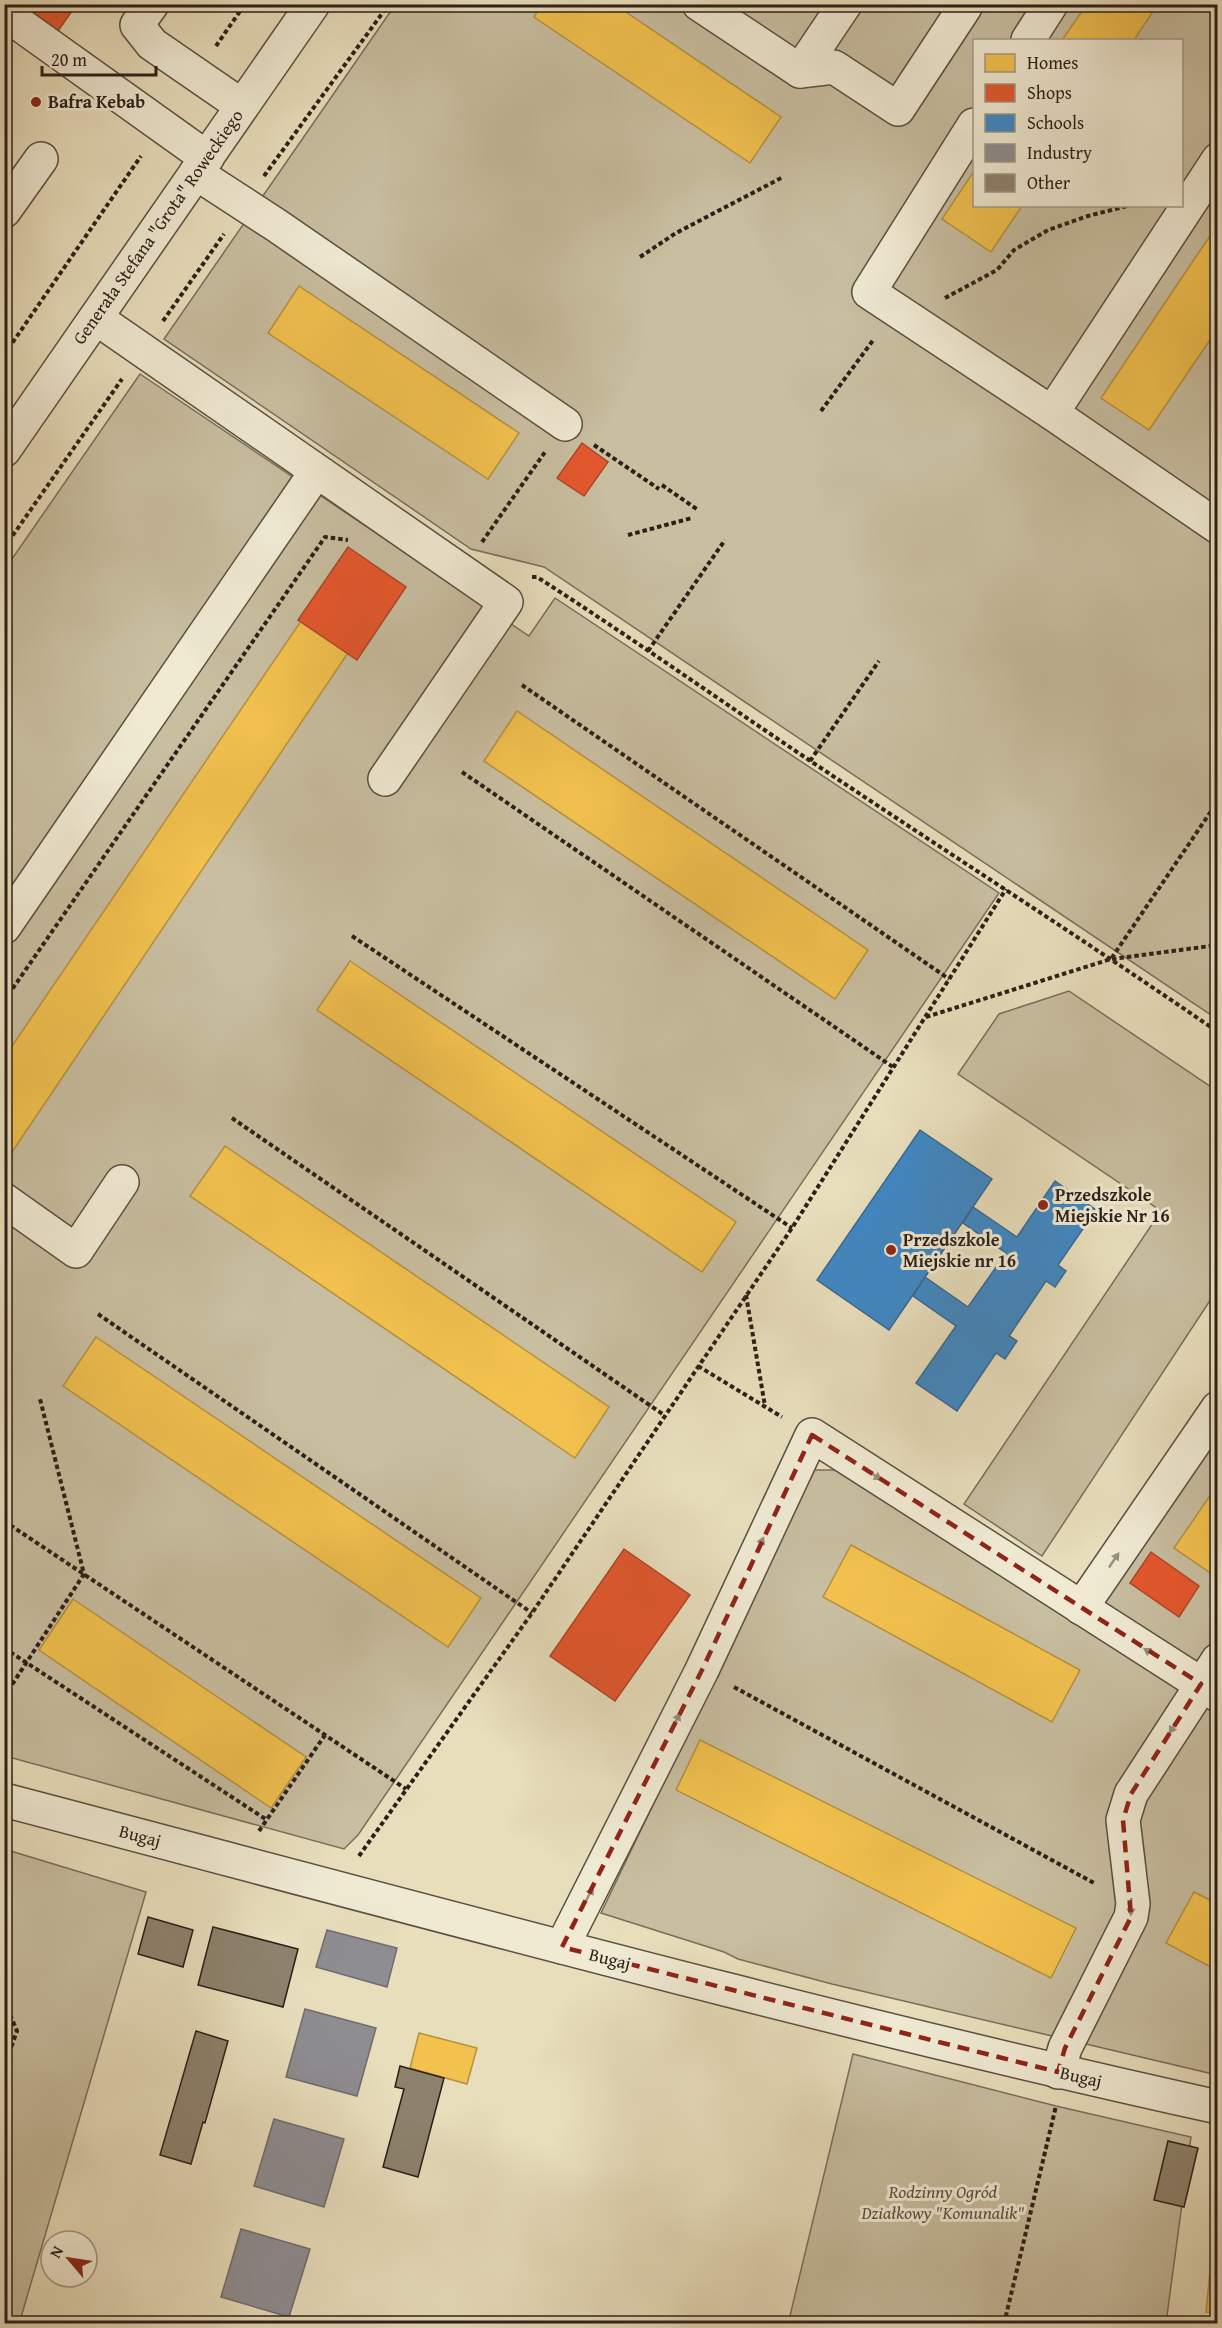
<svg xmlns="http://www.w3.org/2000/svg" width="1222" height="2328" font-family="'Gentium Book Plus',serif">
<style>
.green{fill:#c8bea0;stroke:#7a6e5c;stroke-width:1.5;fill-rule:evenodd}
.homes{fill:#f2c14e;stroke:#b6903e;stroke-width:1.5}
.shops{fill:#e4572e;stroke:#ac4627;stroke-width:1.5}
.schools{fill:#3f88c5;stroke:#396891;stroke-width:1.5}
.industry{fill:#8d8d92;stroke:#706c6d;stroke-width:1.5}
.building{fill:#8d826d;stroke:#2b1f18;stroke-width:1.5}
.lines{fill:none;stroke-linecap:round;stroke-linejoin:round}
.minor-casing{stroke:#5a4f41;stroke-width:36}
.path{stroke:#2b1f18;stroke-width:4;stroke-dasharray:4.5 3;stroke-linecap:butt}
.minor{stroke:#f0ead3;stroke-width:33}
.oneway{fill:#978f7f}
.marked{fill:none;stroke:#8f2418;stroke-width:4.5;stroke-dasharray:12 8;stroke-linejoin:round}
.poi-dot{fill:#8f2418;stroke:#f0ead3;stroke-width:2}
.labels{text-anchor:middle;stroke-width:6;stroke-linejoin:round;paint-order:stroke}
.poi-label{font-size:18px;font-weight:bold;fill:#2b1f18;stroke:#f0ead3;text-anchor:start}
.street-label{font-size:18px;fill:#2b1f18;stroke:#f0ead3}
.park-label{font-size:18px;font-style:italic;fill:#5a4f41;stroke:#f0ead3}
</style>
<rect width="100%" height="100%" fill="#e8debc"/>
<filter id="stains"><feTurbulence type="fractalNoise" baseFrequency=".00333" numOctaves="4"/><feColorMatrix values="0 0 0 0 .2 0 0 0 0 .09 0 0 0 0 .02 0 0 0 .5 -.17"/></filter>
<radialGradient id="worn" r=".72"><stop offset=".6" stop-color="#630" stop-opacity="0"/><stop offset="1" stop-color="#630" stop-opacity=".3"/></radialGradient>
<g class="green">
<path d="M395,5H1217V1019L544,567L471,549L164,339ZM974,40H1182V206H974Z"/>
<polygon points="140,374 529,636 555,598 999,893 358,1835 344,1849 5,1756 5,569"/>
<polygon points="1069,991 1217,1091 1217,1290 1042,1556 964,1504 1161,1211 958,1074 999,1014"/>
<polygon points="1217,1433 1217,2075 832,1984 738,1959 724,1952 601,1913 814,1470 839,1470 1085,1630"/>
<polygon points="4,1849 146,1892 19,2324 4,2323"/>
<polygon points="853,2054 1056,2106 1191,2137 1166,2323 788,2324"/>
</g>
<g class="homes">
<polygon points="542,4 614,4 781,117 750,163 534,17"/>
<polygon points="1087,4 1158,4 1134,40 1062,40"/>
<polygon points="974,171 974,206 1022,206 991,252 942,219"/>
<polygon points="1218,224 1218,328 1149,430 1101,398"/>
<polygon points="299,286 519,433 488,479 268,333"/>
<polygon points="301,621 348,653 4,1164 4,1058"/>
<polygon points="517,711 868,950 835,999 484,761"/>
<polygon points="350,961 736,1222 702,1272 317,1010"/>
<polygon points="225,1146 609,1407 575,1458 190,1196"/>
<polygon points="96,1337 481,1598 448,1647 63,1386"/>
<polygon points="1218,1484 1218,1578 1174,1548"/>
<polygon points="851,1545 1080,1670 1052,1722 823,1597"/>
<polygon points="73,1599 306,1757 271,1808 39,1650"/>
<polygon points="700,1740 1076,1928 1051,1978 676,1790"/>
<polygon points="1194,1892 1218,1904 1218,1971 1166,1943"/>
<polygon points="419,2033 477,2048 467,2084 410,2068"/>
<polygon points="1214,2231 1218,2231 1218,2313 1206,2312"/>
</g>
<g class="shops">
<polygon points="19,4 77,4 53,38"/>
<polygon points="582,443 608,462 584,496 557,478"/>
<polygon points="348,547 406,587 357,660 298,620"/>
<polygon points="624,1549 690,1595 615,1701 550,1656"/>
<polygon points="1151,1552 1199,1586 1179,1617 1130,1583"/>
</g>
<g class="schools">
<polygon points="920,1130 992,1179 889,1330 817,1280"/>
<polygon points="1055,1181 1096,1210 1058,1265 1066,1271 1055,1287 1046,1281 1009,1336 1017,1341 1005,1359 996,1353 957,1411 916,1383 956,1326 913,1296 925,1277 968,1307 1006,1253 963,1223 973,1207 1017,1237"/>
</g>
<g class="industry">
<polygon points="327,1930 397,1948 387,1987 316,1967"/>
<polygon points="305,2009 376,2028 357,2096 286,2077"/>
<polygon points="274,2119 344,2139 324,2207 254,2186"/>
<polygon points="241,2229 310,2249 289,2317 221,2297"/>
</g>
<g class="building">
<polygon points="148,1917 193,1930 183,1967 138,1954"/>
<polygon points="213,1927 298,1949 283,2007 198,1985"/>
<polygon points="196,2031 228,2041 205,2123 203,2122 191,2164 160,2155"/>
<polygon points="400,2066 444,2078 418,2177 383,2167 404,2089 395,2087"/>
<polygon points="1168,2141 1198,2148 1184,2207 1154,2200"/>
</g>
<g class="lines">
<g class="minor-casing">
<g id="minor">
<polyline points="152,4 137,25 152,44 242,106"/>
<polyline points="699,4 800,71 834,67 898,109 965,7"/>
<polyline points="4,13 207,158"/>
<polyline points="1028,40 1051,4"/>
<polyline points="800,71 845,4"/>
<polyline points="974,125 869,292 1052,413 1218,527"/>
<polyline points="196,173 276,225 565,424"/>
<polyline points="4,211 41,159"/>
<polyline points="96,318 506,602 385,779"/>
<polyline points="1052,413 1218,160"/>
<polyline points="4,450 313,4"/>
<polyline points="4,927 316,472"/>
<polyline points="4,1200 76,1251 122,1182"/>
<polyline points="1081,1608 1218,1408"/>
<path d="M4,1800C408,1906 810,2017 1218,2107"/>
<polyline points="562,1947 702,1670 812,1435 1218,1695"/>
<polyline points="1058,2072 1065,2048 1131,1917 1133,1904 1123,1820 1131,1794 1218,1660"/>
</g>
</g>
<g class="path">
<polyline points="216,46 245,4"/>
<polyline points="264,176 389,4"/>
<polyline points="640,257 676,233 783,177"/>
<polyline points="945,298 997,270 1014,250 1048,230 1088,216 1127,206"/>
<polyline points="163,321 224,234"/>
<polyline points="4,355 141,156"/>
<polyline points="821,411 874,339"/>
<polyline points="594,445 659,489"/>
<polyline points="662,485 698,510"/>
<polyline points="628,535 692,518"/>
<polyline points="482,542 545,452"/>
<polyline points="4,548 122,379"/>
<path d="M532,577H537C629,636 718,699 809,760C945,851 1083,939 1218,1032"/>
<polyline points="648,651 725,540"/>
<polyline points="522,685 949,979"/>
<polyline points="810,761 879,661"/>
<polyline points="462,772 893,1067"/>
<polyline points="352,936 792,1228"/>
<polyline points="1112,959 1218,945"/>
<polyline points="4,1001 325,537 348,540"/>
<polyline points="926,1017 1111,959 1218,801"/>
<polyline points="232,1118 664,1415"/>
<polyline points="746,1295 765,1406"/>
<polyline points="98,1314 532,1613"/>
<polyline points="698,1366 782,1417"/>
<polyline points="4,1521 406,1789"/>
<polyline points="4,1648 267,1820"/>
<polyline points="734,1687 1094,1883"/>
<polyline points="4,1697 84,1574 40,1399"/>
<polyline points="259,1831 325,1735"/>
<polyline points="359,1856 532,1613 792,1228 1006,889"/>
<polyline points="4,2001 17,2031 4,2067"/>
<polyline points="1004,2324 1056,2106"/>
</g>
<use href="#minor" class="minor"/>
</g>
<defs><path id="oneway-solid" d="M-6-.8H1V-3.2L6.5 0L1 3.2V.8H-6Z" transform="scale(1.5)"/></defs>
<g class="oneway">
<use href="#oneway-solid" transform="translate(874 1475) rotate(33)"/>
<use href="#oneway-solid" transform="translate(760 1545) rotate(-65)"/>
<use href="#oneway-solid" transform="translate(1114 1560) rotate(-56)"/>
<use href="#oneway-solid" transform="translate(1151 1653) rotate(-148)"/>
<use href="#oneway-solid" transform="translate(676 1721) rotate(-63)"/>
<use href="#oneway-solid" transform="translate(1174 1726) rotate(122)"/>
<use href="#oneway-solid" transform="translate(589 1895) rotate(-63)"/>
<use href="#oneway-solid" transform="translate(1131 1907) rotate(92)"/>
</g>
<path class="marked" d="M812,1435L1201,1684L1131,1794L1123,1820L1131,1917L1065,2048L1058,2072L562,1947L702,1670Z"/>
<g class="poi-dot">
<circle cx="36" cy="102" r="6"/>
<circle cx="1043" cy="1205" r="6"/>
<circle cx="891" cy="1250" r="6"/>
</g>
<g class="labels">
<g class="poi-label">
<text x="48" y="108">Bafra Kebab</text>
<text x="1055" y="1201">Przedszkole<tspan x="1055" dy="21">Miejskie Nr 16</tspan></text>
<text x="903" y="1246">Przedszkole<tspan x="903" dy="21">Miejskie nr 16</tspan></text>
</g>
<g class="street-label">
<text transform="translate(158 227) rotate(-55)" y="6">Generała Stefana "Grota" Roweckiego</text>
<text transform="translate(140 1836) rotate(15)" y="6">Bugaj</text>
<text transform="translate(610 1959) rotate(14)" y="6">Bugaj</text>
<text transform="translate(1081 2077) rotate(13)" y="6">Bugaj</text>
</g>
<g class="park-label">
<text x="943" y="2198">Rodzinny Ogród<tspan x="943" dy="21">Działkowy "Komunalik"</tspan></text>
</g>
</g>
<rect width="1222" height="2328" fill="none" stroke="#e8debc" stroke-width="24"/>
<rect x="6" y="6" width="1210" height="2316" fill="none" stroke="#2b1f18" stroke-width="3"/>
<rect x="12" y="12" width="1198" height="2304" fill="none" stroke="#2b1f18" stroke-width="1.5"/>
<rect x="973" y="39" width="210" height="168" fill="#f0ead3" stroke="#a19988" stroke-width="1.5"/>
<rect x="985" y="54" width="30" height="18" fill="#f2c14e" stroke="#a19988" stroke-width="1.5"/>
<text x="1027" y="69" font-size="18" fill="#2b1f18">Homes</text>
<rect x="985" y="84" width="30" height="18" fill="#e4572e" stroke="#a19988" stroke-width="1.5"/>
<text x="1027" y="99" font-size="18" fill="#2b1f18">Shops</text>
<rect x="985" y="114" width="30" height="18" fill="#3f88c5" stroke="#a19988" stroke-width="1.5"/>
<text x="1027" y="129" font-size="18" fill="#2b1f18">Schools</text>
<rect x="985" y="144" width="30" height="18" fill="#8d8d92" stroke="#a19988" stroke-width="1.5"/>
<text x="1027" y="159" font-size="18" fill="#2b1f18">Industry</text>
<rect x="985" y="174" width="30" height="18" fill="#8d826d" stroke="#a19988" stroke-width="1.5"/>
<text x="1027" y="189" font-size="18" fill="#2b1f18">Other</text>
<g transform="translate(69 2259) rotate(299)"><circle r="28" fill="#f0ead3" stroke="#a19988" stroke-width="1.5"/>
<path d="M0-4.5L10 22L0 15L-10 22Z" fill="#8f2418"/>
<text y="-9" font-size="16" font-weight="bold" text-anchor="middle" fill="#2b1f18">N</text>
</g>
<path d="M42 66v9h114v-9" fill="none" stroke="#2b1f18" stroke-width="3"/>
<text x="51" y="66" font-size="18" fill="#2b1f18" stroke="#f0ead3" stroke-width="4.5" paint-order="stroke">20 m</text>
<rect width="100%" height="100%" filter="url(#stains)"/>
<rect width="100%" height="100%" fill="url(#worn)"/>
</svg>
